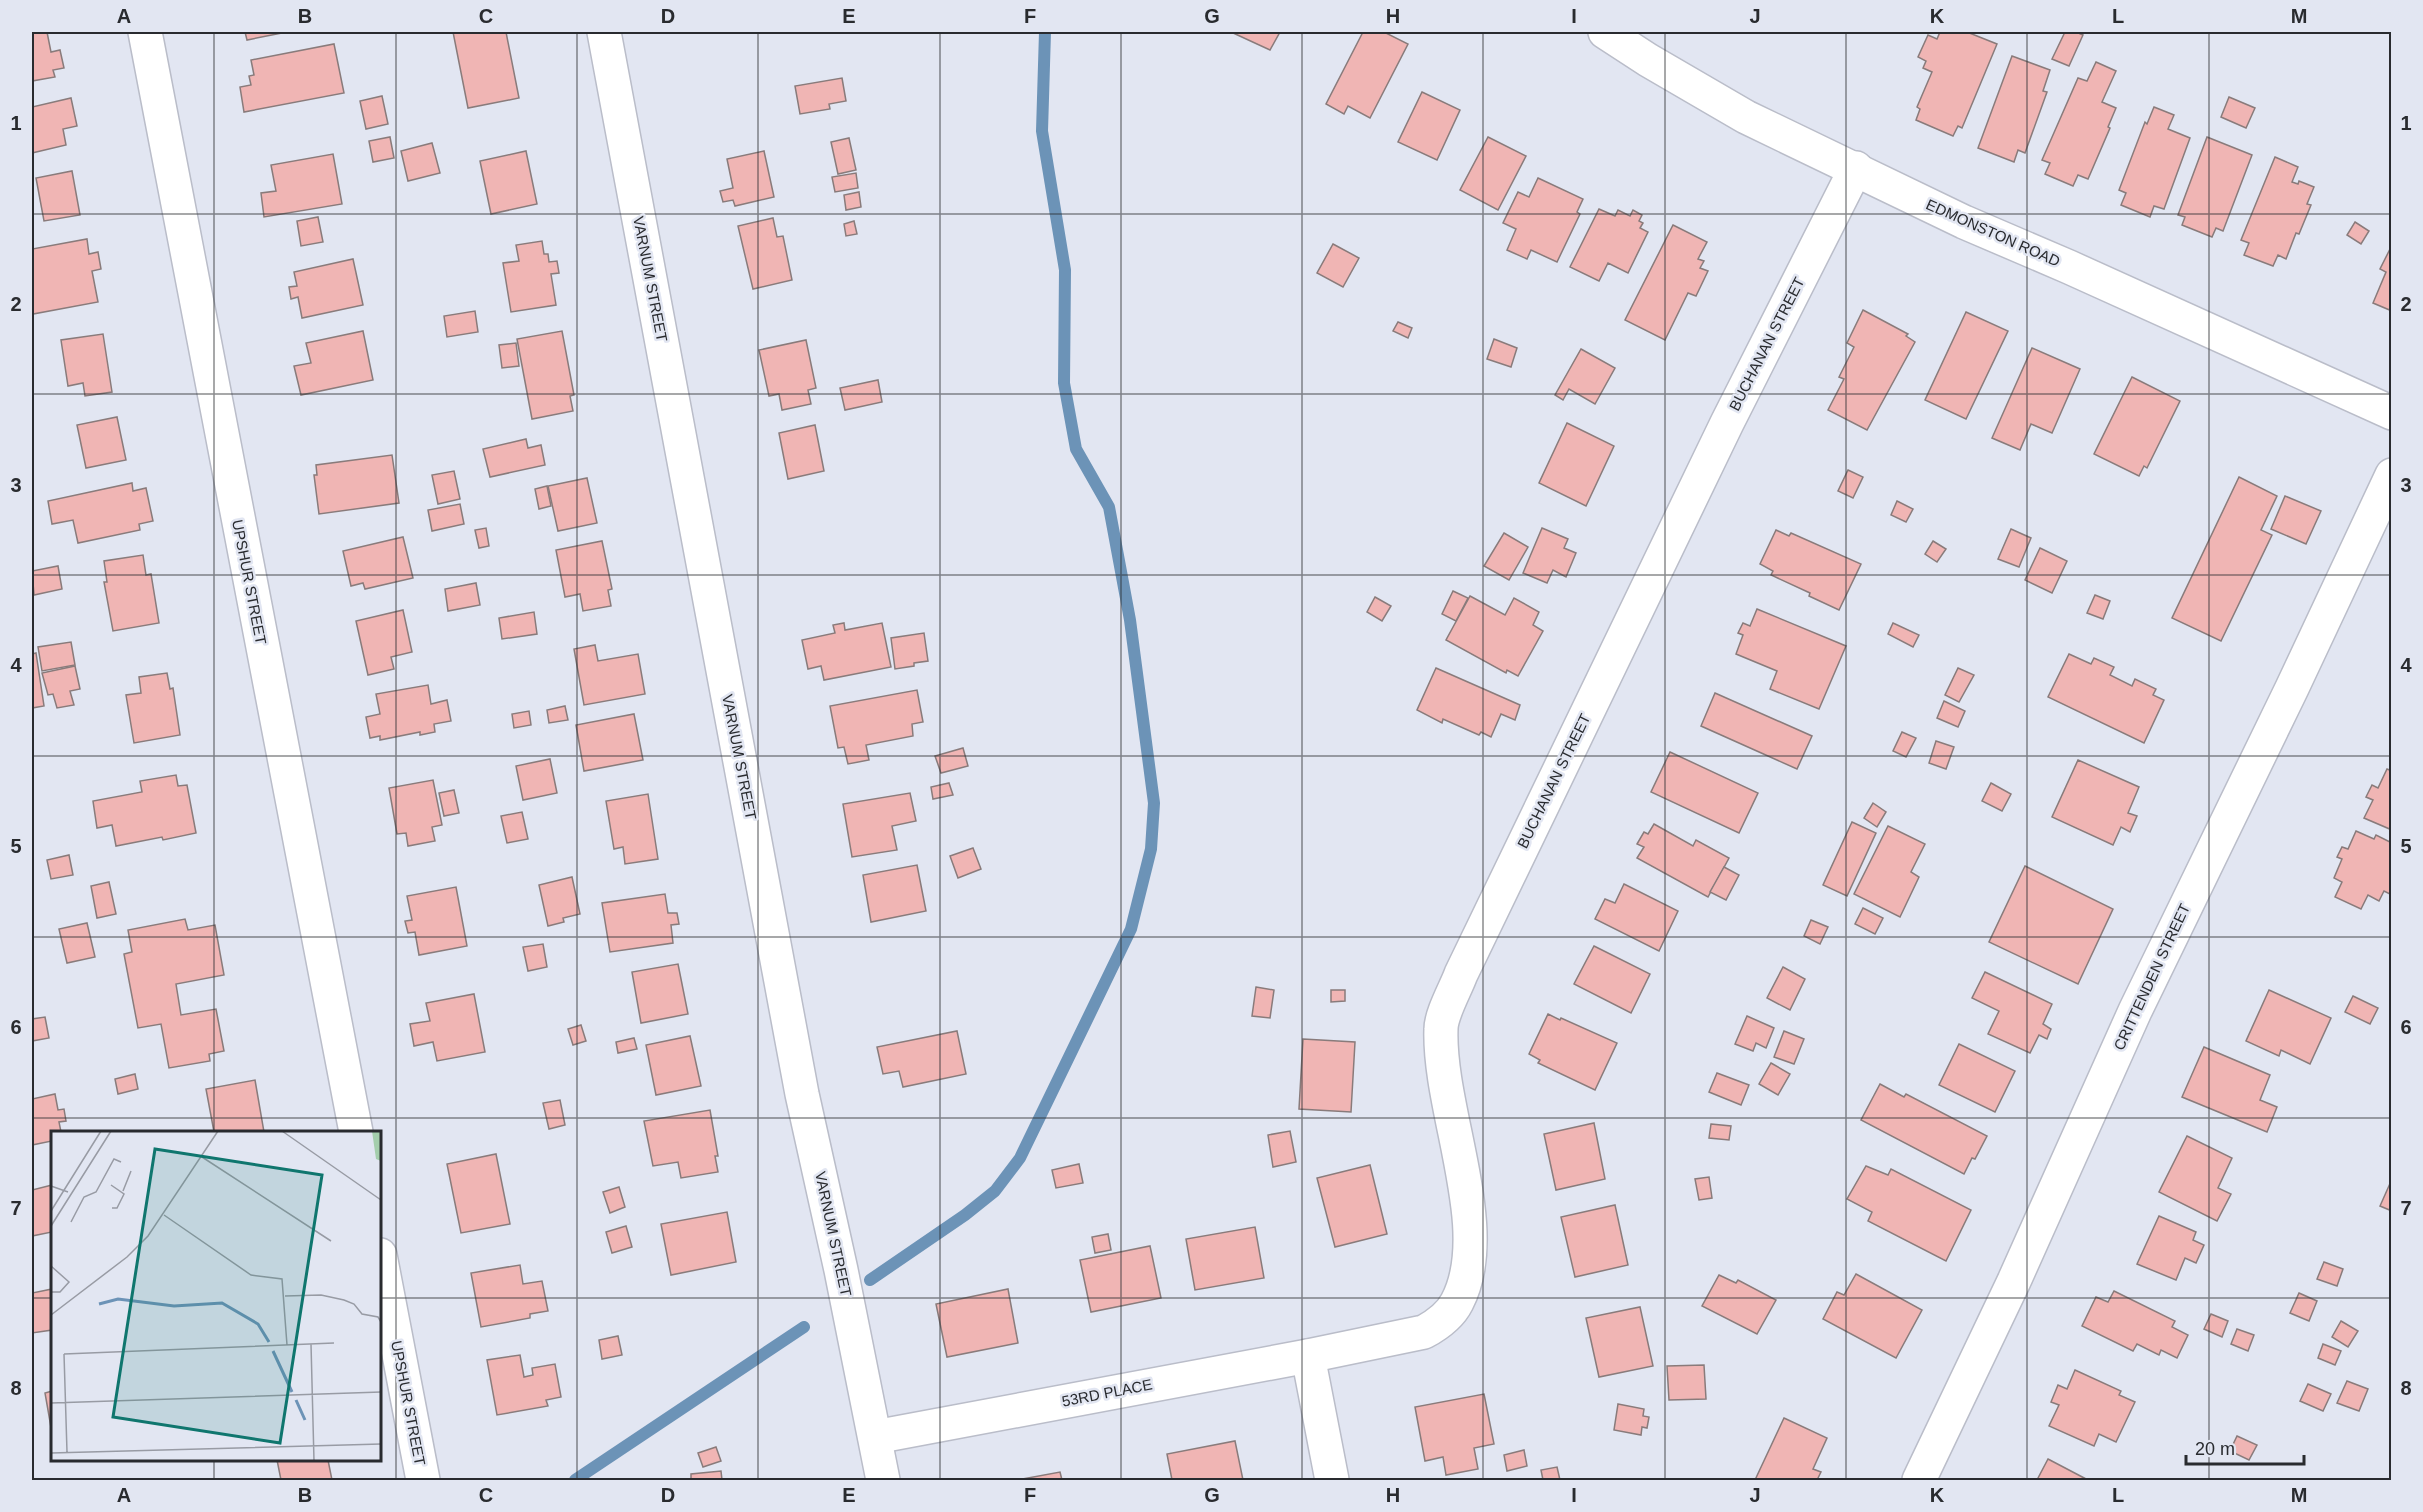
<svg xmlns="http://www.w3.org/2000/svg" width="2423" height="1512" font-family="Arial,sans-serif">
<style>
.lines{fill:none;stroke-linecap:round;stroke-linejoin:round}
.stream{stroke:#6c93b7;stroke-width:12}
.building{fill:#f0b5b4;stroke:#897b7b;stroke-width:1.5}
.minor-casing{stroke:#babdc9;stroke-width:36}
.minor{stroke:#fff;stroke-width:33}
.grid{fill:none;stroke:#292b2f;stroke-width:1.5;stroke-opacity:0.55}
.labels{text-anchor:middle;stroke-width:5;stroke-linejoin:round;paint-order:stroke}
.street-label{font-size:15px;fill:#292b2f;stroke:#e2e6f2}
.inset-river{fill:none;stroke:#6c93b7;stroke-width:3}
.inset-road{fill:none;stroke:#989ba4;stroke-width:1.5}
.view{fill:#0f766e;fill-opacity:0.15;stroke:#0f766e;stroke-width:3}
.inset-edge{fill:none;stroke:#292b2f;stroke-width:3}
.neatline{fill:none;stroke:#292b2f;stroke-width:2}
.grid-label{font-size:20px;text-anchor:middle;font-weight:bold;fill:#292b2f}
</style>
<rect width="100%" height="100%" fill="#e2e6f2"/>
<g class="lines">
<g class="stream">
<polyline points="870,1280 965,1215 995,1191 1020,1158 1131,929 1151,849 1154,803 1130,620 1109,507 1076,449 1064,383 1065,270 1042,131 1045,32"/>
<polyline points="575,1480 804,1327"/>
</g>
</g>
<g class="building">
<polygon points="32,32 47,32 51,52 60,50 64,68 53,70 55,77 32,81"/>
<polygon points="245,32 287,32 247,40"/>
<polygon points="453,32 506,32 519,98 468,108"/>
<polygon points="1231,32 1280,32 1270,50"/>
<polygon points="1363,32 1384,32 1408,44 1370,118 1348,106 1344,114 1326,104"/>
<polygon points="1940,32 1967,32 1997,44 1962,128 1958,126 1953,136 1916,120 1920,109 1917,107 1932,72 1923,68 1926,61 1918,57 1928,35 1937,39"/>
<polygon points="2065,32 2076,32 2083,35 2069,66 2052,59"/>
<polygon points="334,44 344,93 244,112 240,87 251,85 249,76 254,75 251,60"/>
<polygon points="2012,56 2050,70 2043,91 2047,92 2025,153 2018,150 2014,162 1978,148"/>
<polygon points="2096,62 2116,71 2102,102 2116,108 2108,127 2110,128 2088,179 2078,175 2073,186 2045,174 2050,163 2042,160 2078,78 2087,81"/>
<polygon points="842,78 846,101 829,104 830,109 800,114 795,86"/>
<polygon points="1422,92 1460,110 1437,160 1398,142"/>
<polygon points="382,96 388,124 366,129 360,101"/>
<polygon points="2229,97 2255,108 2246,128 2221,117"/>
<polygon points="71,98 77,126 63,129 66,145 32,153 32,107"/>
<polygon points="2154,107 2174,115 2168,129 2190,138 2164,209 2154,206 2150,217 2121,205 2126,193 2119,190 2145,122 2147,124"/>
<polygon points="390,137 394,158 373,162 369,141"/>
<polygon points="1488,137 1526,156 1498,210 1460,190"/>
<polygon points="2207,137 2252,155 2223,231 2216,228 2212,237 2182,225 2185,217 2178,215"/>
<polygon points="849,138 856,170 838,174 831,142"/>
<polygon points="432,143 440,173 408,181 401,151"/>
<polygon points="526,151 537,204 491,214 480,161"/>
<polygon points="764,151 774,197 735,206 733,200 723,202 720,191 733,188 727,159"/>
<polygon points="333,154 342,204 264,217 261,193 276,191 271,165"/>
<polygon points="2275,157 2298,167 2292,182 2298,184 2299,181 2314,187 2307,204 2311,205 2299,234 2296,233 2286,259 2278,255 2273,266 2244,255 2249,243 2241,240"/>
<polygon points="72,171 80,215 44,221 36,178"/>
<polygon points="856,173 858,188 835,192 832,177"/>
<polygon points="1538,178 1583,199 1577,212 1580,214 1557,262 1531,250 1527,259 1507,250 1516,229 1503,223 1518,192 1529,197"/>
<polygon points="859,192 861,207 846,210 844,195"/>
<polygon points="1599,209 1615,216 1618,210 1630,216 1633,210 1642,215 1639,221 1643,223 1640,228 1648,232 1628,273 1608,263 1599,281 1570,267"/>
<polygon points="318,217 323,242 301,246 297,221"/>
<polygon points="773,218 777,237 783,236 792,280 753,289 738,226"/>
<polygon points="854,221 857,234 846,236 844,224"/>
<polygon points="2355,222 2369,231 2361,244 2347,235"/>
<polygon points="1673,225 1707,242 1698,259 1704,261 1700,268 1708,271 1696,296 1688,293 1665,340 1625,320"/>
<polygon points="87,239 89,254 98,252 101,269 92,271 98,302 33,314 32,249"/>
<polygon points="542,241 544,254 548,254 549,262 557,261 559,273 551,274 556,305 511,312 503,263 519,261 516,245"/>
<polygon points="1333,244 1359,258 1343,287 1317,273"/>
<polygon points="2392,245 2392,311 2373,303 2386,272 2380,269"/>
<polygon points="353,259 363,305 302,318 298,297 291,299 289,287 297,286 294,272"/>
<polygon points="1863,310 1908,334 1906,336 1915,342 1867,430 1828,410 1844,379 1839,377 1854,347 1847,343"/>
<polygon points="475,311 478,332 447,337 444,316"/>
<polygon points="1966,312 2008,331 1966,419 1925,400"/>
<polygon points="1398,322 1412,328 1408,338 1393,331"/>
<polygon points="363,331 373,380 301,395 294,366 311,363 306,343"/>
<polygon points="562,331 574,395 570,396 573,411 532,419 517,339"/>
<polygon points="103,334 112,392 85,396 83,383 68,386 61,340"/>
<polygon points="1494,339 1517,348 1511,367 1487,359"/>
<polygon points="806,340 816,388 808,390 811,404 782,410 779,394 769,396 759,350"/>
<polygon points="516,343 519,366 502,368 499,345"/>
<polygon points="2032,348 2080,369 2052,433 2031,424 2020,450 1992,438"/>
<polygon points="1581,349 1615,368 1595,404 1569,389 1563,400 1555,395"/>
<polygon points="2132,377 2180,401 2147,468 2144,466 2139,476 2094,454"/>
<polygon points="878,380 882,402 845,410 840,388"/>
<polygon points="117,417 126,460 86,468 77,425"/>
<polygon points="1567,423 1614,446 1586,506 1539,483"/>
<polygon points="815,425 824,471 788,479 779,433"/>
<polygon points="526,439 528,448 541,445 545,465 490,477 483,449"/>
<polygon points="392,455 399,503 319,514 314,475 317,475 316,465"/>
<polygon points="1848,470 1863,477 1853,498 1838,491"/>
<polygon points="454,471 460,499 438,504 432,475"/>
<polygon points="2239,477 2277,496 2261,530 2272,535 2221,641 2172,618"/>
<polygon points="587,478 597,523 558,531 548,486"/>
<polygon points="132,483 133,491 146,488 153,521 139,524 140,530 78,543 73,520 52,524 48,501"/>
<polygon points="547,486 551,506 539,509 535,489"/>
<polygon points="2285,496 2321,511 2306,544 2271,529"/>
<polygon points="1897,501 1913,509 1906,522 1891,515"/>
<polygon points="460,504 464,524 432,531 428,510"/>
<polygon points="486,528 489,546 479,548 475,530"/>
<polygon points="1542,528 1568,539 1564,548 1576,553 1566,577 1553,570 1547,583 1523,573"/>
<polygon points="2011,529 2031,538 2019,567 1998,559"/>
<polygon points="1776,530 1789,536 1791,533 1861,564 1839,610 1809,596 1810,593 1771,575 1773,571 1760,564"/>
<polygon points="1504,533 1528,547 1509,580 1484,566"/>
<polygon points="403,537 413,578 365,589 363,583 351,586 343,551"/>
<polygon points="602,541 612,589 608,590 611,606 583,611 580,594 565,597 556,550"/>
<polygon points="1933,541 1946,549 1937,562 1925,554"/>
<polygon points="2040,548 2067,561 2052,593 2025,580"/>
<polygon points="143,555 146,575 151,574 159,623 113,631 104,582 107,582 104,561"/>
<polygon points="58,566 62,589 34,595 32,571"/>
<polygon points="476,583 480,605 448,611 445,589"/>
<polygon points="1453,591 1468,598 1456,621 1442,614"/>
<polygon points="2095,595 2110,601 2103,619 2087,613"/>
<polygon points="1470,596 1505,615 1514,598 1539,612 1533,625 1543,631 1518,676 1507,670 1506,673 1446,640"/>
<polygon points="1375,597 1391,606 1382,621 1367,612"/>
<polygon points="1757,609 1846,646 1819,709 1770,689 1777,671 1736,654 1743,635 1738,633 1743,623 1750,626"/>
<polygon points="403,610 412,652 391,657 394,669 368,675 356,621"/>
<polygon points="534,612 537,634 502,639 499,618"/>
<polygon points="844,623 845,630 882,623 891,667 824,680 821,666 808,669 802,640 835,633 833,625"/>
<polygon points="1893,623 1919,635 1913,647 1888,634"/>
<polygon points="924,633 928,661 914,663 914,666 895,669 891,638"/>
<polygon points="71,642 75,665 42,671 38,647"/>
<polygon points="595,645 598,661 638,654 645,694 584,705 574,649"/>
<polygon points="36,653 44,706 32,708 32,654"/>
<polygon points="2069,654 2091,664 2094,658 2114,667 2110,675 2132,686 2135,679 2156,689 2153,695 2164,700 2144,743 2048,697"/>
<polygon points="75,666 80,689 70,691 74,705 57,708 53,694 48,695 42,673"/>
<polygon points="1436,668 1520,705 1515,720 1501,714 1491,737 1481,732 1479,735 1443,719 1442,723 1417,710"/>
<polygon points="1958,668 1974,675 1959,702 1945,695"/>
<polygon points="167,673 170,689 173,688 180,735 134,743 126,695 141,693 139,677"/>
<polygon points="428,685 431,704 447,700 451,721 434,724 435,732 420,735 420,732 380,740 380,736 370,738 366,717 380,714 376,694"/>
<polygon points="917,690 923,722 912,724 913,736 866,745 869,760 848,764 844,747 838,748 830,706"/>
<polygon points="1715,693 1812,736 1797,769 1701,726"/>
<polygon points="1944,701 1965,711 1958,727 1937,718"/>
<polygon points="565,706 568,720 549,723 547,710"/>
<polygon points="529,711 531,725 514,728 512,714"/>
<polygon points="634,714 643,760 584,771 576,725"/>
<polygon points="1902,732 1916,738 1906,757 1893,751"/>
<polygon points="1936,741 1954,747 1946,769 1929,763"/>
<polygon points="963,748 968,766 941,773 935,756"/>
<polygon points="1670,752 1758,793 1739,833 1651,792"/>
<polygon points="550,759 557,793 523,800 516,766"/>
<polygon points="2078,760 2139,787 2128,813 2137,816 2130,832 2121,827 2113,845 2052,817"/>
<polygon points="2387,769 2392,771 2392,830 2364,818 2373,800 2366,797 2372,785 2378,788"/>
<polygon points="176,775 178,786 187,785 196,833 163,840 162,837 116,846 112,825 97,828 93,801 142,792 140,781"/>
<polygon points="433,780 442,825 432,827 435,841 408,846 406,833 397,834 389,788"/>
<polygon points="949,783 953,795 933,799 931,787"/>
<polygon points="1991,783 2011,794 2002,811 1982,801"/>
<polygon points="454,790 459,813 444,816 439,793"/>
<polygon points="910,793 916,821 892,826 897,850 852,857 843,804"/>
<polygon points="648,794 658,859 625,864 623,847 614,849 606,801"/>
<polygon points="1873,803 1886,812 1877,827 1864,818"/>
<polygon points="522,812 528,839 507,843 501,816"/>
<polygon points="1852,822 1876,833 1847,896 1823,885"/>
<polygon points="1654,824 1693,846 1696,840 1729,858 1708,897 1637,858 1644,847 1637,844 1644,832 1648,834"/>
<polygon points="1888,826 1925,844 1911,872 1919,877 1900,917 1854,894"/>
<polygon points="2356,831 2374,839 2376,835 2392,843 2392,895 2384,891 2379,901 2368,895 2361,909 2335,897 2342,882 2334,878 2342,859 2337,857 2342,847 2348,849"/>
<polygon points="973,848 981,869 958,878 950,856"/>
<polygon points="69,855 73,875 51,879 47,860"/>
<polygon points="917,865 926,911 871,922 863,875"/>
<polygon points="2025,866 2113,909 2078,984 1989,942"/>
<polygon points="1724,867 1739,875 1726,900 1710,892"/>
<polygon points="572,877 580,914 563,918 564,922 548,926 539,885"/>
<polygon points="109,882 116,914 97,918 91,886"/>
<polygon points="1624,884 1678,911 1659,951 1595,919 1605,899 1615,903"/>
<polygon points="456,887 467,946 419,955 415,932 408,933 405,921 412,920 407,896"/>
<polygon points="665,894 668,913 677,913 679,924 671,925 673,943 610,952 602,903"/>
<polygon points="1863,908 1883,918 1875,934 1855,924"/>
<polygon points="185,919 188,930 215,925 224,975 176,984 181,1015 216,1009 224,1051 209,1054 210,1061 169,1068 161,1024 138,1028 124,954 132,952 128,930"/>
<polygon points="1811,920 1828,927 1820,944 1804,936"/>
<polygon points="87,923 95,957 67,963 59,929"/>
<polygon points="543,944 547,967 528,971 523,947"/>
<polygon points="1594,946 1650,974 1631,1013 1574,984"/>
<polygon points="678,964 688,1014 641,1023 632,972"/>
<polygon points="1783,967 1805,979 1790,1010 1767,998"/>
<polygon points="1985,972 2052,1004 2043,1024 2051,1029 2047,1039 2039,1035 2030,1053 1988,1034 1999,1011 1972,998"/>
<polygon points="1256,987 1274,990 1270,1018 1252,1016"/>
<polygon points="1331,990 1345,990 1345,1001 1331,1002"/>
<polygon points="2269,990 2331,1018 2310,1064 2281,1050 2279,1056 2246,1041"/>
<polygon points="474,994 485,1052 437,1061 433,1042 414,1046 410,1024 430,1021 426,1003"/>
<polygon points="2353,996 2378,1008 2370,1024 2345,1012"/>
<polygon points="1548,1014 1560,1020 1561,1018 1617,1043 1595,1090 1538,1063 1540,1060 1529,1054"/>
<polygon points="1747,1016 1774,1028 1766,1048 1756,1043 1753,1051 1735,1044"/>
<polygon points="45,1017 49,1038 32,1041 32,1019"/>
<polygon points="581,1025 586,1041 573,1045 568,1029"/>
<polygon points="957,1031 966,1074 903,1087 899,1071 883,1074 877,1047"/>
<polygon points="1784,1031 1804,1039 1794,1064 1774,1057"/>
<polygon points="690,1036 701,1086 656,1095 646,1045"/>
<polygon points="634,1038 637,1049 618,1053 616,1042"/>
<polygon points="1303,1039 1355,1042 1351,1112 1299,1109"/>
<polygon points="1959,1044 2015,1071 1995,1112 1939,1085"/>
<polygon points="2204,1047 2270,1075 2260,1100 2277,1107 2267,1132 2182,1097"/>
<polygon points="1771,1063 1790,1074 1778,1095 1759,1084"/>
<polygon points="1717,1073 1749,1085 1741,1105 1709,1092"/>
<polygon points="135,1074 138,1089 118,1094 115,1079"/>
<polygon points="255,1080 264,1132 214,1132 206,1089"/>
<polygon points="1880,1084 1904,1097 1906,1094 1987,1136 1975,1159 1972,1158 1964,1174 1861,1120"/>
<polygon points="55,1094 58,1110 64,1109 66,1121 59,1122 61,1132 52,1132 52,1141 32,1145 32,1099"/>
<polygon points="560,1100 565,1125 549,1129 543,1103"/>
<polygon points="710,1110 718,1156 715,1156 718,1172 681,1178 678,1162 653,1166 644,1121"/>
<polygon points="1594,1123 1605,1179 1556,1190 1544,1134"/>
<polygon points="1711,1124 1731,1126 1729,1140 1709,1138"/>
<polygon points="1290,1131 1296,1162 1273,1167 1268,1135"/>
<polygon points="2187,1136 2232,1158 2218,1188 2231,1194 2217,1221 2159,1192"/>
<polygon points="496,1154 510,1224 461,1233 447,1164"/>
<polygon points="1079,1164 1083,1183 1056,1188 1052,1170"/>
<polygon points="1370,1165 1387,1234 1335,1247 1317,1178"/>
<polygon points="1866,1166 1888,1175 1891,1169 1971,1210 1946,1261 1868,1221 1872,1212 1847,1199"/>
<polygon points="1709,1177 1712,1198 1699,1200 1695,1179"/>
<polygon points="2392,1179 2392,1211 2380,1206"/>
<polygon points="52,1185 52,1232 32,1236 32,1190"/>
<polygon points="619,1187 625,1207 610,1213 603,1192"/>
<polygon points="1615,1205 1628,1265 1575,1277 1561,1217"/>
<polygon points="727,1212 736,1262 671,1275 661,1224"/>
<polygon points="2159,1216 2196,1232 2193,1240 2204,1245 2196,1263 2185,1258 2176,1280 2137,1264"/>
<polygon points="626,1226 632,1247 612,1253 606,1232"/>
<polygon points="1255,1227 1264,1278 1195,1290 1186,1239"/>
<polygon points="1108,1234 1111,1250 1095,1253 1092,1237"/>
<polygon points="1150,1246 1161,1298 1091,1312 1080,1260"/>
<polygon points="2324,1262 2343,1269 2337,1286 2317,1279"/>
<polygon points="520,1265 523,1284 542,1281 548,1311 530,1314 530,1318 481,1327 471,1273"/>
<polygon points="1856,1274 1922,1310 1896,1358 1823,1319 1837,1292 1844,1295"/>
<polygon points="1719,1275 1736,1283 1738,1280 1776,1300 1757,1334 1702,1306"/>
<polygon points="52,1289 52,1330 32,1333 32,1293"/>
<polygon points="1008,1289 1018,1343 947,1357 936,1304"/>
<polygon points="2114,1291 2175,1321 2172,1327 2188,1335 2177,1358 2161,1350 2159,1355 2137,1344 2133,1351 2082,1326 2096,1297 2108,1302"/>
<polygon points="2299,1293 2317,1301 2309,1321 2290,1313"/>
<polygon points="1640,1307 1653,1366 1599,1377 1586,1318"/>
<polygon points="2211,1314 2228,1321 2222,1337 2204,1329"/>
<polygon points="2341,1321 2358,1331 2348,1347 2332,1337"/>
<polygon points="2237,1329 2254,1335 2248,1351 2231,1344"/>
<polygon points="618,1336 622,1355 602,1359 599,1340"/>
<polygon points="2323,1344 2341,1351 2335,1365 2318,1358"/>
<polygon points="520,1355 524,1377 533,1375 532,1368 555,1364 561,1397 546,1400 548,1406 497,1415 487,1360"/>
<polygon points="1704,1365 1706,1399 1669,1400 1667,1366"/>
<polygon points="2075,1370 2121,1391 2119,1395 2135,1402 2116,1442 2099,1434 2094,1446 2049,1426 2059,1405 2051,1402 2058,1385 2067,1389"/>
<polygon points="2347,1381 2368,1389 2359,1411 2337,1403"/>
<polygon points="2308,1384 2331,1394 2323,1411 2300,1401"/>
<polygon points="52,1391 52,1433 45,1393"/>
<polygon points="1484,1394 1494,1444 1474,1448 1478,1469 1446,1475 1443,1457 1425,1461 1415,1407"/>
<polygon points="1618,1404 1644,1409 1643,1416 1649,1417 1647,1428 1642,1427 1641,1435 1614,1430"/>
<polygon points="1784,1418 1827,1438 1813,1469 1821,1472 1817,1480 1755,1480"/>
<polygon points="2237,1436 2257,1445 2249,1460 2230,1451"/>
<polygon points="1235,1441 1243,1480 1172,1480 1167,1454"/>
<polygon points="716,1447 721,1461 703,1467 698,1453"/>
<polygon points="1524,1450 1527,1466 1507,1471 1504,1455"/>
<polygon points="2048,1459 2088,1480 2037,1480"/>
<polygon points="277,1460 328,1460 332,1480 281,1480"/>
<polygon points="1557,1467 1560,1480 1543,1480 1541,1470"/>
<polygon points="721,1471 722,1480 691,1480 691,1474"/>
<polygon points="1060,1472 1062,1480 1017,1480"/>
</g>
<g class="lines">
<g class="minor-casing">
<g id="minor">
<polyline points="145,32 356,1132"/>
<polyline points="604,32 802,1094 841,1270 883,1480"/>
<polyline points="1605,32 1648,60 1746,117 1964,222 2069,267 2392,413"/>
<polyline points="380,1255 423,1480"/>
<polyline points="1308,1356 1332,1480"/>
<path d="M875,1437L1308,1356L1424,1332C1437,1325 1450,1316 1457,1302C1495,1230 1438,1110 1441,1029C1441,1014 1456,988 1461,974L1727,423L1856,168"/>
<polyline points="1919,1480 2014,1281 2135,1011 2292,688 2392,475"/>
</g>
</g>
<use href="#minor" class="minor"/>
</g>
<path class="grid" d="M214,32V1132M396,32V1480M577,32V1480M758,32V1480M940,32V1480M1121,32V1480M1302,32V1480M1483,32V1480M1665,32V1480M1846,32V1480M2027,32V1480M2209,32V1480M32,214H2392M32,394H2392M32,575H2392M32,756H2392M32,937H2392M32,1118H2392M32,1298H52M380,1298H2392M214,1460V1480"/>
<g class="labels">
<g class="street-label">
<text transform="translate(1993 233) rotate(24)" y="5">EDMONSTON ROAD</text>
<text transform="translate(650 279) rotate(79)" y="5">VARNUM STREET</text>
<text transform="translate(1767 344) rotate(-63)" y="5">BUCHANAN STREET</text>
<text transform="translate(249 582) rotate(79)" y="5">UPSHUR STREET</text>
<text transform="translate(739 757) rotate(79)" y="5">VARNUM STREET</text>
<text transform="translate(1554 781) rotate(-64)" y="5">BUCHANAN STREET</text>
<text transform="translate(2152 977) rotate(-65)" y="5">CRITTENDEN STREET</text>
<text transform="translate(833 1234) rotate(78)" y="5">VARNUM STREET</text>
<text transform="translate(1107 1393) rotate(-11)" y="5">53RD PLACE</text>
<text transform="translate(408 1403) rotate(79)" y="5">UPSHUR STREET</text>
</g>
</g>
<g transform="translate(51 1131)">
<rect width="330" height="330" fill="#e2e6f2"/>
<path d="M321,0H330V30L325,28Z" fill="#a4ceac"/>
<path class="inset-river" d="M48,173L67,168L123,175L171,172L207,193L218,211M222,220L241,261M245,269L254,289"/>
<path class="inset-road" d="M231,0L330,69M151,26L280,110M60,54L73,63L66,77H61M0,55L17,61M72,60L80,40M0,80L50,0M113,84L200,144L231,148L236,214M20,91L33,66L45,61L63,28L70,31M0,95L60,0M0,135L18,151L9,161H0M234,165L270,164L293,169L303,173L311,183L327,186L330,191M0,184L76,126L97,105L167,0M260,213L263,330M13,223L283,212M13,223L16,321M0,272L330,261M0,322L330,313"/>
<path class="view" d="M104,18L271,44L229,312L62,286Z"/>
<rect width="330" height="330" class="inset-edge"/>
</g>
<rect width="2423" height="1512" fill="none" stroke="#e2e6f2" stroke-width="66"/>
<path d="M2186 1455v9h118v-9" fill="none" stroke="#292b2f" stroke-width="3"/>
<text x="2195" y="1455" font-size="18" fill="#292b2f" stroke="#e2e6f2" stroke-width="4.5" paint-order="stroke">20 m</text>
<rect x="33" y="33" width="2357" height="1446" class="neatline"/>
<g class="grid-label">
<text x="124" y="23">A</text>
<text x="305" y="23">B</text>
<text x="486" y="23">C</text>
<text x="668" y="23">D</text>
<text x="849" y="23">E</text>
<text x="1030" y="23">F</text>
<text x="1212" y="23">G</text>
<text x="1393" y="23">H</text>
<text x="1574" y="23">I</text>
<text x="1755" y="23">J</text>
<text x="1937" y="23">K</text>
<text x="2118" y="23">L</text>
<text x="2299" y="23">M</text>
<text x="16" y="130">1</text>
<text x="2406" y="130">1</text>
<text x="16" y="311">2</text>
<text x="2406" y="311">2</text>
<text x="16" y="492">3</text>
<text x="2406" y="492">3</text>
<text x="16" y="672">4</text>
<text x="2406" y="672">4</text>
<text x="16" y="853">5</text>
<text x="2406" y="853">5</text>
<text x="16" y="1034">6</text>
<text x="2406" y="1034">6</text>
<text x="16" y="1215">7</text>
<text x="2406" y="1215">7</text>
<text x="16" y="1395">8</text>
<text x="2406" y="1395">8</text>
<text x="124" y="1502">A</text>
<text x="305" y="1502">B</text>
<text x="486" y="1502">C</text>
<text x="668" y="1502">D</text>
<text x="849" y="1502">E</text>
<text x="1030" y="1502">F</text>
<text x="1212" y="1502">G</text>
<text x="1393" y="1502">H</text>
<text x="1574" y="1502">I</text>
<text x="1755" y="1502">J</text>
<text x="1937" y="1502">K</text>
<text x="2118" y="1502">L</text>
<text x="2299" y="1502">M</text>
</g>
</svg>
